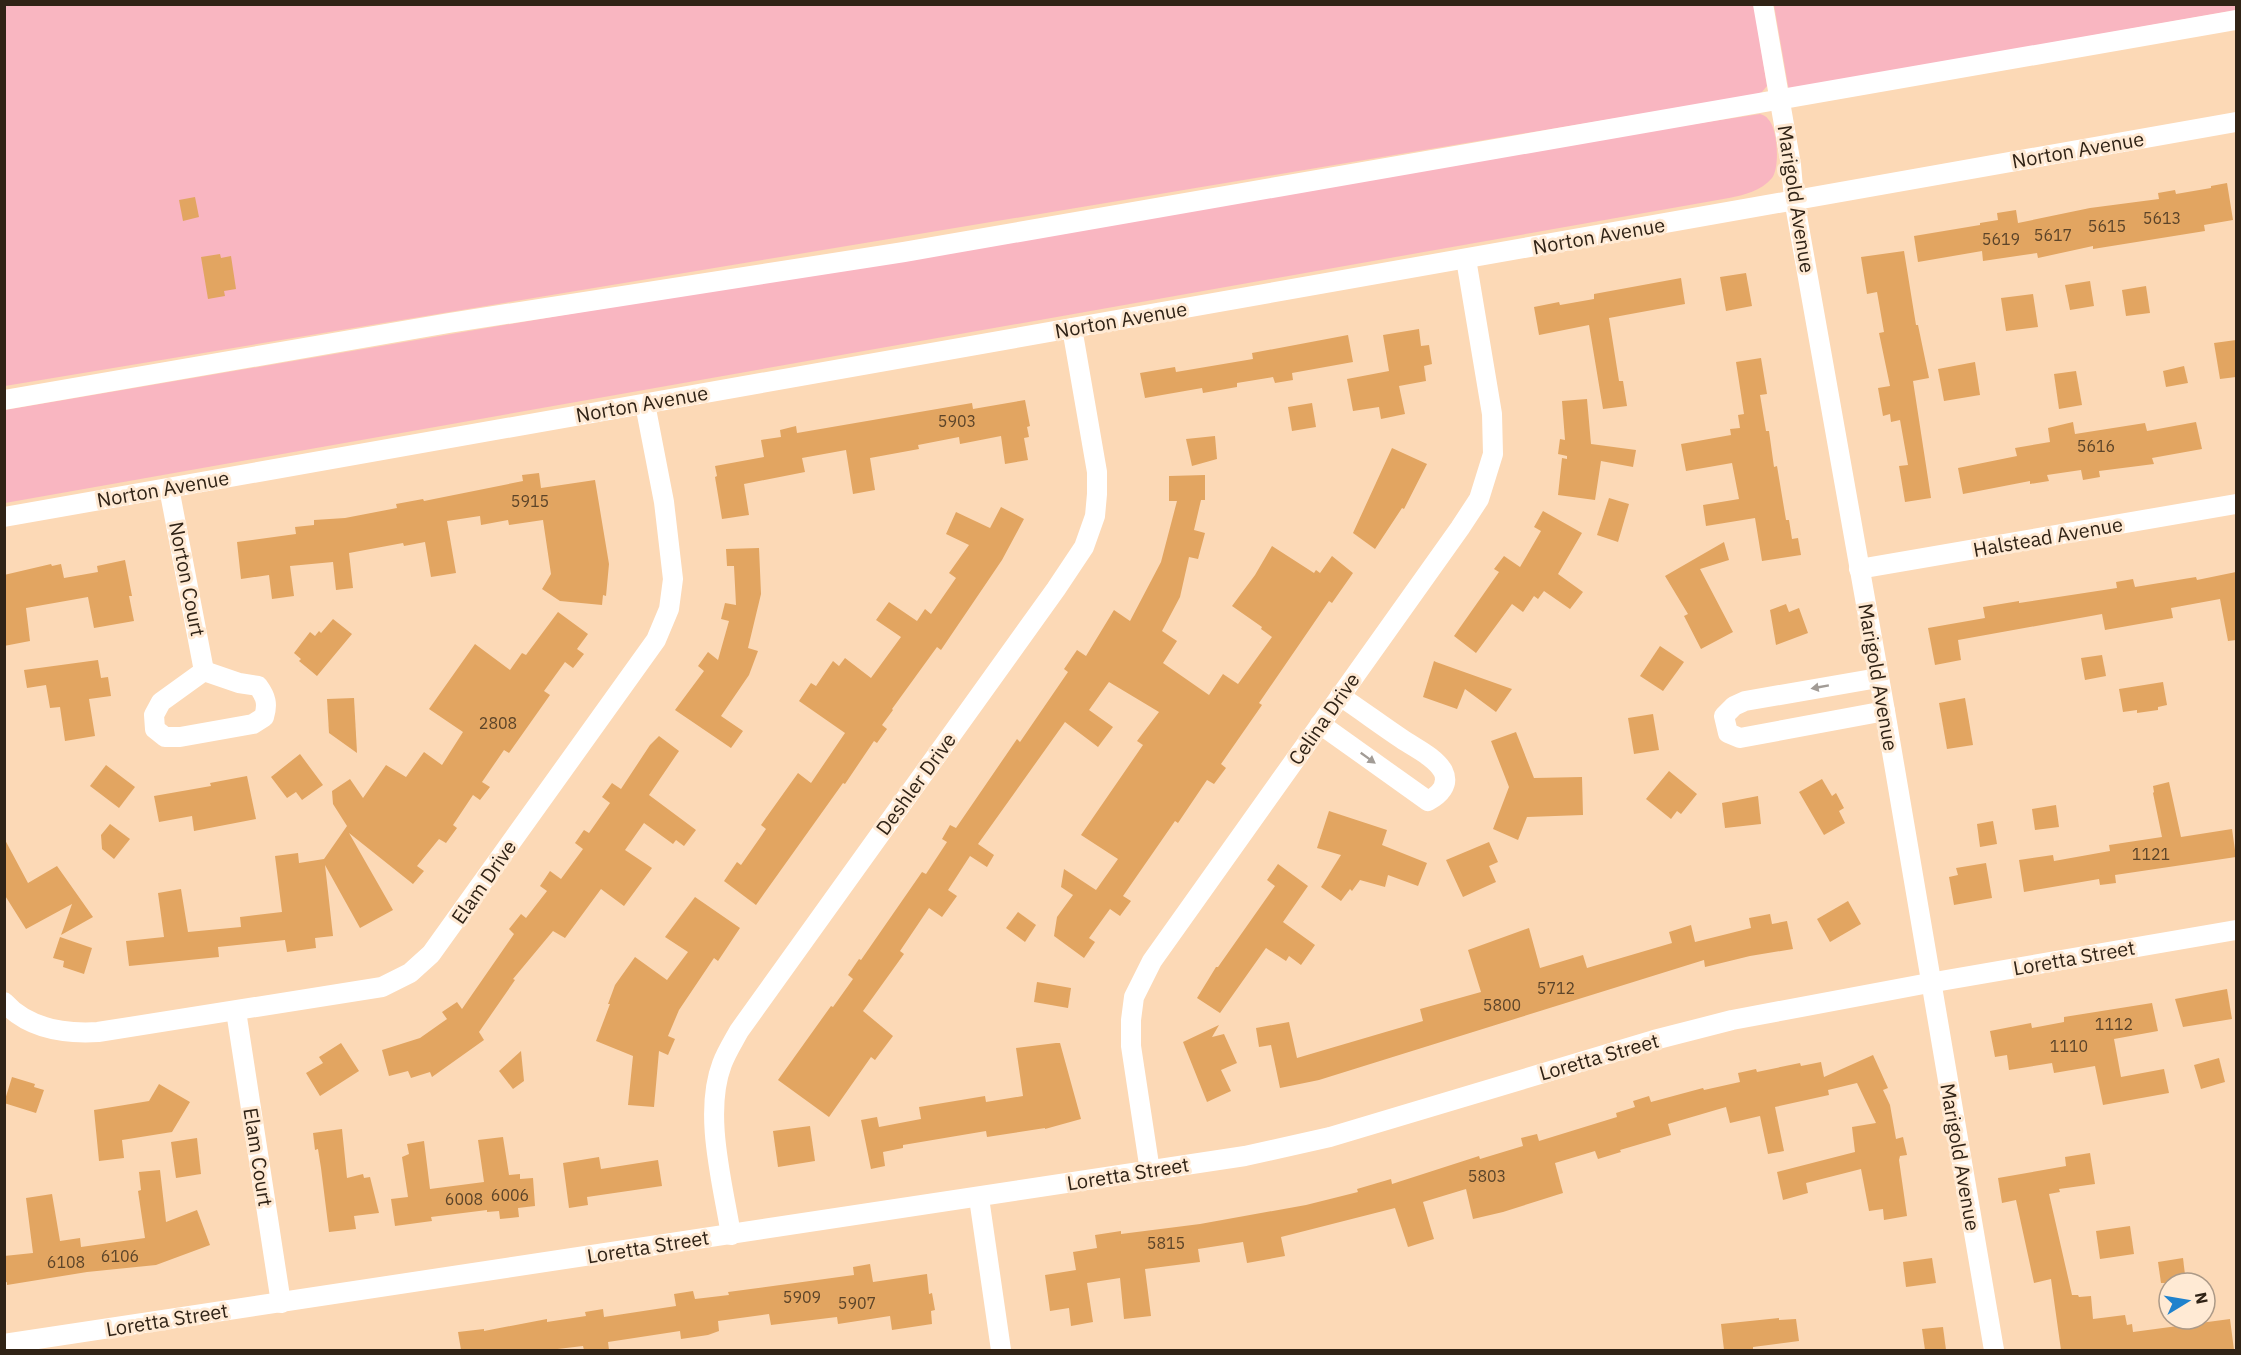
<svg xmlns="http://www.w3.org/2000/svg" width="2241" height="1355" font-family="'IBM Plex Sans',sans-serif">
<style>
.green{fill:#f9b6c1}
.building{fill:#e2a561}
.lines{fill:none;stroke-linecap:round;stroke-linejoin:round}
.minor{stroke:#fff;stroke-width:20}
.oneway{fill:#a29c96}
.labels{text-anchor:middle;stroke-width:6;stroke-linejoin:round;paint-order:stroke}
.number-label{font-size:16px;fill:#5c4429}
.street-label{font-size:20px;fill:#302316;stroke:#ffead4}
</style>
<rect width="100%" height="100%" fill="#fcd9b6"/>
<g class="green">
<polygon points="2236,4 2236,10 1887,72 1789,91 1774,5"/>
<polygon points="5,5 1754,5 1767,86 1762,92 1755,95 5,386"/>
<path d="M1760,114C1763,115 1766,116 1768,119C1778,128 1780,168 1772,178C1761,191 1744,195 1729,198L5,503V410L1628,134Z"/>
</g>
<g class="building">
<polygon points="2227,183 2233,220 2204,225 2205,231 2093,249 2093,246 2038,258 2037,253 1983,261 1982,251 1918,262 1914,236 1980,225 1980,223 1998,220 1997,213 2016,210 2018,223 2090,208 2159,199 2158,193 2175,190 2176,194 2211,188 2211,186"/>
<polygon points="195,197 199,217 183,221 179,200"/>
<polygon points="1904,251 1916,325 1918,325 1929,378 1913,381 1931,498 1905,502 1899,466 1908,465 1900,420 1891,422 1890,414 1883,416 1878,388 1890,386 1879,333 1884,332 1877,292 1867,294 1861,257"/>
<polygon points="220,254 221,258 231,256 236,289 224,291 225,296 208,299 201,257"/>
<polygon points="1746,273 1752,306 1726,311 1720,277"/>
<polygon points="1681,278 1685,304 1609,318 1619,381 1623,381 1627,406 1603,409 1589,325 1539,335 1534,307 1559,302 1560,305 1594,299 1594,294"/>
<polygon points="2090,281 2094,306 2070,310 2065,285"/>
<polygon points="2146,286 2150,313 2126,316 2122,290"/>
<polygon points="2033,294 2038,327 2006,331 2001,298"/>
<polygon points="1419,329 1421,346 1429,345 1432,364 1424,366 1426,381 1399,386 1405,414 1381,419 1379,407 1353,411 1347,379 1389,371 1383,335"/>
<polygon points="1348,335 1353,362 1292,373 1293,380 1275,383 1273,377 1237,383 1237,387 1203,393 1202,388 1145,398 1140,373 1175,367 1176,372 1253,359 1252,353"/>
<polygon points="2236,340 2236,377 2220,379 2214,343"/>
<polygon points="1761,358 1767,394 1760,395 1766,431 1769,431 1774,467 1777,466 1786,520 1789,520 1792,539 1798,538 1801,555 1762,561 1755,518 1706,526 1703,505 1739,499 1732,463 1686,471 1681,444 1731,435 1730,429 1740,428 1738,415 1744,414 1736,362"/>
<polygon points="1975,362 1980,395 1944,401 1938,369"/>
<polygon points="2184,366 2188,383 2166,387 2163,371"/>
<polygon points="2076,371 2082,405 2059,409 2054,374"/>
<polygon points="1587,399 1591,444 1636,450 1633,467 1601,461 1595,500 1558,495 1562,458 1567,459 1567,456 1558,454 1560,439 1565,440 1562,401"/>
<polygon points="1025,400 1030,426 1027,427 1029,437 1024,438 1028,460 1005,464 1001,436 960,444 959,437 918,445 919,449 870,458 875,490 853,494 846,450 802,458 805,472 744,484 749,515 722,519 715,477 717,476 715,466 764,457 761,440 781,437 780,430 796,426 797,433 972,403 973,409"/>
<polygon points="1312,403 1316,427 1292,431 1288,407"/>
<polygon points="2073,422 2075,434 2145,423 2147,431 2196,422 2202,449 2152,458 2154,464 2099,471 2100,477 2083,480 2081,470 2047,475 2049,481 2030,484 2030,481 1963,494 1958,468 2017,456 2015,448 2050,442 2048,428"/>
<polygon points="1215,436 1217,459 1192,466 1186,439"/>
<polygon points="1392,448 1427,464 1404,509 1402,508 1375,549 1353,533"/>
<polygon points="539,473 541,488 595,480 609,564 606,596 603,595 602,605 560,601 542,589 551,574 543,520 509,525 508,520 481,525 480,516 447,521 456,573 431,577 425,542 404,546 403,543 349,553 353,588 336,590 333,562 290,566 294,596 272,599 269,575 241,579 237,542 296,534 295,527 314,525 314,520 345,518 397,508 396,504 423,499 424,501 523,481 522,475"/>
<polygon points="1205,475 1205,500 1201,500 1194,530 1205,533 1198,559 1189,557 1180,597 1162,631 1177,641 1163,663 1209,695 1223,674 1238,684 1272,637 1261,629 1262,627 1232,606 1255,575 1272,546 1314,573 1316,570 1320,573 1332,556 1353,573 1332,603 1329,601 1259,703 1262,705 1221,764 1226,768 1214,784 1207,780 1178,823 1175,821 1123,896 1131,901 1120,916 1110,909 1089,938 1095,942 1084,958 1054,936 1057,917 1073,895 1061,887 1064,869 1096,890 1118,859 1081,835 1143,745 1137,741 1159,712 1109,682 1089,710 1113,727 1098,747 1065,722 978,844 994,855 987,867 970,856 948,890 957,896 942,917 929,908 900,951 904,954 863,1011 893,1036 875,1060 871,1057 829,1117 778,1080 831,1006 833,1007 853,979 848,975 859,959 861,960 922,872 926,874 947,842 942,839 950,825 956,828 1017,739 1020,742 1068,672 1064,669 1077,650 1086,656 1114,610 1130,621 1161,562 1177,501 1169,501 1169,476"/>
<polygon points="1609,498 1629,504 1618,542 1597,535"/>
<polygon points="1001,507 1024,519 1002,560 941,650 937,647 892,709 893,710 882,725 887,729 877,743 874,741 845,784 843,783 756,905 724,881 737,862 741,865 766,829 761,825 798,773 811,783 845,733 799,701 811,683 816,686 833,661 839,666 845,658 871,678 901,637 876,620 889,602 917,621 925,609 931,614 956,578 949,573 969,545 946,534 956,512 990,528"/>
<polygon points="1543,511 1582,533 1558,574 1583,592 1570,609 1544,591 1538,599 1534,596 1523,612 1512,604 1476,653 1454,636 1499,572 1494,569 1504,556 1520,567 1541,531 1534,527"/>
<polygon points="1724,542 1729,560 1700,569 1733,632 1701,649 1684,616 1688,614 1665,576"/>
<polygon points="759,548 761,594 748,648 758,651 749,675 721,716 743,731 731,748 675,710 704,671 698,666 708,652 718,660 729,621 721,619 725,603 736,605 734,566 727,566 726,549"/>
<polygon points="125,560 132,596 129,596 134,621 94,628 88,597 26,608 30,641 4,646 4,575 51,564 52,566 61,564 64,578 98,572 97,566"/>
<polygon points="2236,572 2236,640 2228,641 2220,599 2171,608 2173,618 2105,630 2102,614 1958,640 1961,660 1935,665 1928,628 1985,618 1983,607 2019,601 2019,603 2117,588 2116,582 2133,579 2135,587 2196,577 2197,580"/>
<polygon points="1786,604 1789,612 1799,608 1808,633 1776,645 1770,610"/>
<polygon points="558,612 588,634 577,649 584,654 573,668 565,662 544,691 550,695 509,753 504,750 482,782 490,787 480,800 473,795 453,825 457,828 446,843 439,839 417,866 424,871 413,884 349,833 393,910 360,928 325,865 333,936 315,938 316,948 287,952 285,940 218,947 219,957 129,966 126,941 164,937 158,893 181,889 188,932 241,927 240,917 282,912 275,856 298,853 299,863 324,859 347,826 333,804 332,791 350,779 363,798 386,765 406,777 424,752 442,765 463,732 429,709 475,644 510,670 522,653 526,655"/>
<polygon points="333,619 352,634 317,676 299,661 301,659 294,653 310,632 315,636 319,631 321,633"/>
<polygon points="1660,646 1684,662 1663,691 1640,676"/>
<polygon points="2102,655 2106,676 2085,680 2081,658"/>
<polygon points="98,660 101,678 108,677 111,696 89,699 95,736 65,741 60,707 50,708 46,685 27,688 24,670"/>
<polygon points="1434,661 1436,662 1512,689 1496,712 1465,689 1457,709 1423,697"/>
<polygon points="2163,682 2167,705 2158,707 2158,710 2137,713 2137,710 2123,712 2119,689"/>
<polygon points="354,698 357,753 329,733 327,699"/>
<polygon points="1965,698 1973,745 1947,749 1939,703"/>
<polygon points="1653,714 1659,750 1634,754 1628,718"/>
<polygon points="1516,732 1534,778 1582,777 1583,815 1527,817 1518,840 1493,829 1509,787 1491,741"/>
<polygon points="659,736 679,751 649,795 696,830 684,846 676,840 673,844 644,823 625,850 652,868 624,906 601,889 565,938 553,931 513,979 515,980 479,1032 484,1040 432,1077 430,1072 411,1078 408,1071 389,1076 382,1050 420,1038 447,1019 442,1012 457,1002 462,1009 514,934 509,929 521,914 526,918 547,891 540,886 550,871 561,879 583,849 575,843 584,830 589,833 610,803 602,797 612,783 621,789 650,745"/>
<polygon points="300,754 323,785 302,800 296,792 287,798 271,777"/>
<polygon points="106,765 135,787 119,808 90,786"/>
<polygon points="1669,771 1697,794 1681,814 1677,811 1671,819 1646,799"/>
<polygon points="247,776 256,819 194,831 192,816 159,822 154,796 211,786 210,783"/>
<polygon points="1822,779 1832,796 1836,793 1844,808 1839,811 1845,823 1824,835 1799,792"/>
<polygon points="2169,782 2181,837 2232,829 2236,857 2115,875 2116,883 2100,885 2099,879 2024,892 2019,860 2053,855 2054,861 2110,851 2109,845 2162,837 2153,793 2154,792 2153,786"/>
<polygon points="1758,796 1761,824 1725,828 1722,803"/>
<polygon points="2056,805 2059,827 2035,830 2032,809"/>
<polygon points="1329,811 1387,830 1382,845 1427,863 1418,886 1388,875 1385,887 1360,880 1352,891 1350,889 1341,901 1321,887 1341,855 1317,848"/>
<polygon points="1993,821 1997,844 1980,847 1977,824"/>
<polygon points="110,824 130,839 114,859 102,849 101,835"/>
<polygon points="4,838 28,883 57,866 93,917 61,935 72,904 26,929 4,894"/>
<polygon points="1489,842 1498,862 1489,866 1496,882 1463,897 1446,860"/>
<polygon points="1986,863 1992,898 1954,905 1949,877 1958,875 1956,868"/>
<polygon points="1278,864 1308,886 1283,922 1315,945 1301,965 1289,956 1286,961 1266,948 1220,1013 1197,998 1216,967 1218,967 1275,886 1267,880"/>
<polygon points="695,897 740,928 718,961 714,958 679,1010 668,1036 675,1039 668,1055 659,1051 654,1107 628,1105 633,1056 596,1041 610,1004 608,1004 615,985 635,957 667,980 688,952 665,937"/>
<polygon points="1848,901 1861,924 1830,942 1817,919"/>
<polygon points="1018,912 1036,925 1025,942 1006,928"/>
<polygon points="1770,914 1772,924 1787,921 1793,949 1750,956 1705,967 1704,960 1319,1080 1280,1088 1271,1045 1259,1047 1256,1028 1289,1022 1297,1058 1423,1021 1420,1009 1481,992 1468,950 1529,928 1540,968 1583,955 1587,968 1672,943 1669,932 1691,925 1695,942 1751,928 1749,918"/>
<polygon points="60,937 92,948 84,974 63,967 64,961 53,958"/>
<polygon points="1037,982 1071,988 1068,1008 1034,1002"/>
<polygon points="2227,989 2232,1019 2183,1027 2175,999"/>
<polygon points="2152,1003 2158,1031 2114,1039 2121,1077 2164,1069 2169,1093 2103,1105 2095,1066 2054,1073 2052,1063 2009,1070 2007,1055 1995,1057 1990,1031 2031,1023 2032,1028 2064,1022 2064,1017"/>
<polygon points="1219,1025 1212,1037 1224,1034 1237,1063 1221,1070 1231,1091 1207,1102 1183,1042"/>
<polygon points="341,1043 359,1071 320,1096 306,1073 323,1063 319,1057"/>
<polygon points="1056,1043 1060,1043 1081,1119 1045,1129 1045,1128 987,1137 986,1131 903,1145 903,1148 883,1152 885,1166 871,1169 861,1120 877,1117 879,1127 921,1119 919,1107 985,1096 986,1102 1023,1096 1016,1048"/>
<polygon points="521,1051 524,1081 513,1089 499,1071"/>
<polygon points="1873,1055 1888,1088 1883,1090 1890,1105 1896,1139 1903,1137 1907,1155 1900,1156 1899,1160 1907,1216 1884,1220 1883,1209 1869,1211 1861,1169 1806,1183 1808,1193 1783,1200 1777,1172 1855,1152 1852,1127 1876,1123 1857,1083 1828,1090 1829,1095 1775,1107 1784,1151 1768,1154 1760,1116 1730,1123 1726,1107 1668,1124 1671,1135 1620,1150 1621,1152 1598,1159 1595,1151 1555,1163 1563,1193 1503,1212 1473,1219 1466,1189 1423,1202 1434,1239 1408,1247 1395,1208 1281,1237 1285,1256 1247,1263 1243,1242 1198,1249 1200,1262 1145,1269 1151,1316 1124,1319 1120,1278 1087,1283 1093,1322 1071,1326 1069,1308 1050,1311 1045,1275 1076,1270 1073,1252 1097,1248 1095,1235 1121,1231 1121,1234 1200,1224 1306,1205 1358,1192 1357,1189 1391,1179 1392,1184 1479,1156 1480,1159 1523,1146 1521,1138 1537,1134 1539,1141 1617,1117 1616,1113 1635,1107 1633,1101 1649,1096 1651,1102 1703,1088 1704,1090 1740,1082 1738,1073 1756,1069 1757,1072 1800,1063 1801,1066 1821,1062 1824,1077"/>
<polygon points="2219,1058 2225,1082 2201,1089 2194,1065"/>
<polygon points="12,1077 35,1084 34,1087 44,1090 36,1113 4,1103"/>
<polygon points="159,1084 190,1102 172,1132 122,1140 124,1158 99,1161 94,1110 149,1101"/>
<polygon points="810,1126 815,1161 778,1167 773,1131"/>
<polygon points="342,1129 347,1178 363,1174 364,1178 370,1177 379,1213 354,1216 356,1229 329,1232 321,1168 318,1149 315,1150 313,1133"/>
<polygon points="503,1137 509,1175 520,1174 520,1179 533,1178 535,1206 518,1208 519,1217 500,1219 499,1211 487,1212 487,1210 431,1217 432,1221 395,1226 391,1199 408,1197 402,1157 409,1154 407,1144 424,1141 430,1189 484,1182 478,1140"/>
<polygon points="197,1138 201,1174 176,1178 171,1142"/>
<polygon points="2090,1153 2095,1184 2059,1189 2060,1192 2049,1194 2072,1295 2078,1295 2079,1297 2091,1296 2093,1319 2125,1315 2127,1325 2132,1324 2133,1332 2230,1319 2234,1350 2061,1350 2051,1279 2034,1283 2016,1200 2002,1203 1998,1178 2066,1166 2065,1157"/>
<polygon points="599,1157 601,1169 658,1160 662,1186 587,1197 588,1205 569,1208 563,1163"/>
<polygon points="160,1170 166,1222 197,1210 210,1245 156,1265 87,1272 7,1285 7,1282 4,1283 4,1256 33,1253 26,1198 52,1194 60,1241 80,1238 81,1247 145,1238 138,1191 141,1190 139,1172"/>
<polygon points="2130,1226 2134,1254 2100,1259 2096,1231"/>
<polygon points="1932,1258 1936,1283 1906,1287 1903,1262"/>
<polygon points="2183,1258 2186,1283 2161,1283 2158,1262"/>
<polygon points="870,1264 873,1282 927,1274 929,1294 932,1293 935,1310 931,1311 932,1324 892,1330 890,1316 838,1324 837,1317 771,1325 769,1314 718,1321 719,1331 708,1335 681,1339 680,1331 608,1342 609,1350 584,1350 583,1346 549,1350 461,1350 458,1332 484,1329 484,1331 547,1319 547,1322 586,1316 585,1312 603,1309 604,1317 676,1306 674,1294 693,1291 695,1299 729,1295 728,1292 854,1275 853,1267"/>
<polygon points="1779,1318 1779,1320 1796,1319 1799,1341 1753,1347 1753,1350 1724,1350 1721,1324"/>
<polygon points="1943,1327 1946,1350 1925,1350 1922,1329"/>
</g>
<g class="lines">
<g class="minor">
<polyline points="1763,4 1791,165 1794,199 1885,711 1994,1350"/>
<polyline points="4,400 449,323 904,252 2236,20"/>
<polyline points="169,488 204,671"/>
<polyline points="4,517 2236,122"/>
<polyline points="1859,569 2236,504"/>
<path d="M204,671L239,683L258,686C266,697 268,704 264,717L253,724L180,737H165L155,729L154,715L161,702Z"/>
<polyline points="1878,678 1745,701 1734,706 1724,716 1728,733 1740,738 1885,711"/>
<path d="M1320,724L1428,801C1439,795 1450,785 1443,771C1435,757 1415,748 1402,739C1381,725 1361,710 1340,696"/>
<path d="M4,1002C28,1029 64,1034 98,1032L382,987L410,973L431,954L656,640L669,609L673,579L664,502L645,404"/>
<polyline points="236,1011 281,1303"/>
<polyline points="1150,1171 1131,1046 1131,1020 1134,997 1152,961 1460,528 1479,499 1493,454 1492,414 1466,259"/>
<polyline points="979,1198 1001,1350"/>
<path d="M731,1235C723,1184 703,1114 722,1064C726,1053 733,1042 739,1031L1056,589L1084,547L1095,516L1097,494V472L1072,328"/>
<polyline points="4,1344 1245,1156 1330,1137 1654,1040 1732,1020 1929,983 2236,930"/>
</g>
</g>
<defs><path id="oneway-solid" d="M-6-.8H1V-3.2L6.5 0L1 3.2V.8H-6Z" transform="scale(1.5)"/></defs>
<g class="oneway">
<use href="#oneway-solid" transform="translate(1820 687) rotate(170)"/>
<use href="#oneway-solid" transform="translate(1368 758) rotate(36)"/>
</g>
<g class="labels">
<g class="number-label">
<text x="2162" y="224">5613</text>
<text x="2107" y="232">5615</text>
<text x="2053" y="241">5617</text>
<text x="2001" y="245">5619</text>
<text x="957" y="427">5903</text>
<text x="2096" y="452">5616</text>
<text x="530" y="507">5915</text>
<text x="498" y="729">2808</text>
<text x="2151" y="860">1121</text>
<text x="1556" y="994">5712</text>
<text x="1502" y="1011">5800</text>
<text x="2114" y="1030">1112</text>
<text x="2069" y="1052">1110</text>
<text x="1487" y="1182">5803</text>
<text x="510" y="1201">6006</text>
<text x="464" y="1205">6008</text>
<text x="1166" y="1249">5815</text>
<text x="120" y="1262">6106</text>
<text x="66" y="1268">6108</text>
<text x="802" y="1303">5909</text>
<text x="857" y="1309">5907</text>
</g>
<g class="street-label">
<text transform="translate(2078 150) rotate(-10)" y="7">Norton Avenue</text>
<text transform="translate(1796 199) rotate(81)" y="7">Marigold Avenue</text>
<text transform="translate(1599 236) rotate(-10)" y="7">Norton Avenue</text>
<text transform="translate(1121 320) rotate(-10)" y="7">Norton Avenue</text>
<text transform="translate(642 404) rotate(-10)" y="7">Norton Avenue</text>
<text transform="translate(163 489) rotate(-10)" y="7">Norton Avenue</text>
<text transform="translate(2048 537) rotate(-10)" y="7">Halstead Avenue</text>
<text transform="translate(187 579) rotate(79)" y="7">Norton Court</text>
<text transform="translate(1878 677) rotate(80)" y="7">Marigold Avenue</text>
<text transform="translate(1324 719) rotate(-55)" y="7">Celina Drive</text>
<text transform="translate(916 784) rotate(-54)" y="7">Deshler Drive</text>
<text transform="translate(484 882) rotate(-55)" y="7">Elam Drive</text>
<text transform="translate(2074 958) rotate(-10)" y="7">Loretta Street</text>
<text transform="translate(1599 1057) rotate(-16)" y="7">Loretta Street</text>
<text transform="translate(258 1157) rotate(81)" y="7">Elam Court</text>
<text transform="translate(1960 1157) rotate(80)" y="7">Marigold Avenue</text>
<text transform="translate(1128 1174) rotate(-9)" y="7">Loretta Street</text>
<text transform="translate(648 1247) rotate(-9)" y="7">Loretta Street</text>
<text transform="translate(167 1320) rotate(-9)" y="7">Loretta Street</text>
</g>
</g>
<rect width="2241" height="1355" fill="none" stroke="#302316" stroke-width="12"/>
<g transform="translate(2187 1301) rotate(79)"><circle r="28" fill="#ffead4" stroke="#ac9a88" stroke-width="1.5"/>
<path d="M0-4.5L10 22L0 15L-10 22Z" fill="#1f82cd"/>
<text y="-9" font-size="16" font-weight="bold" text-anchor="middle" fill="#302316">N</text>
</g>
</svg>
